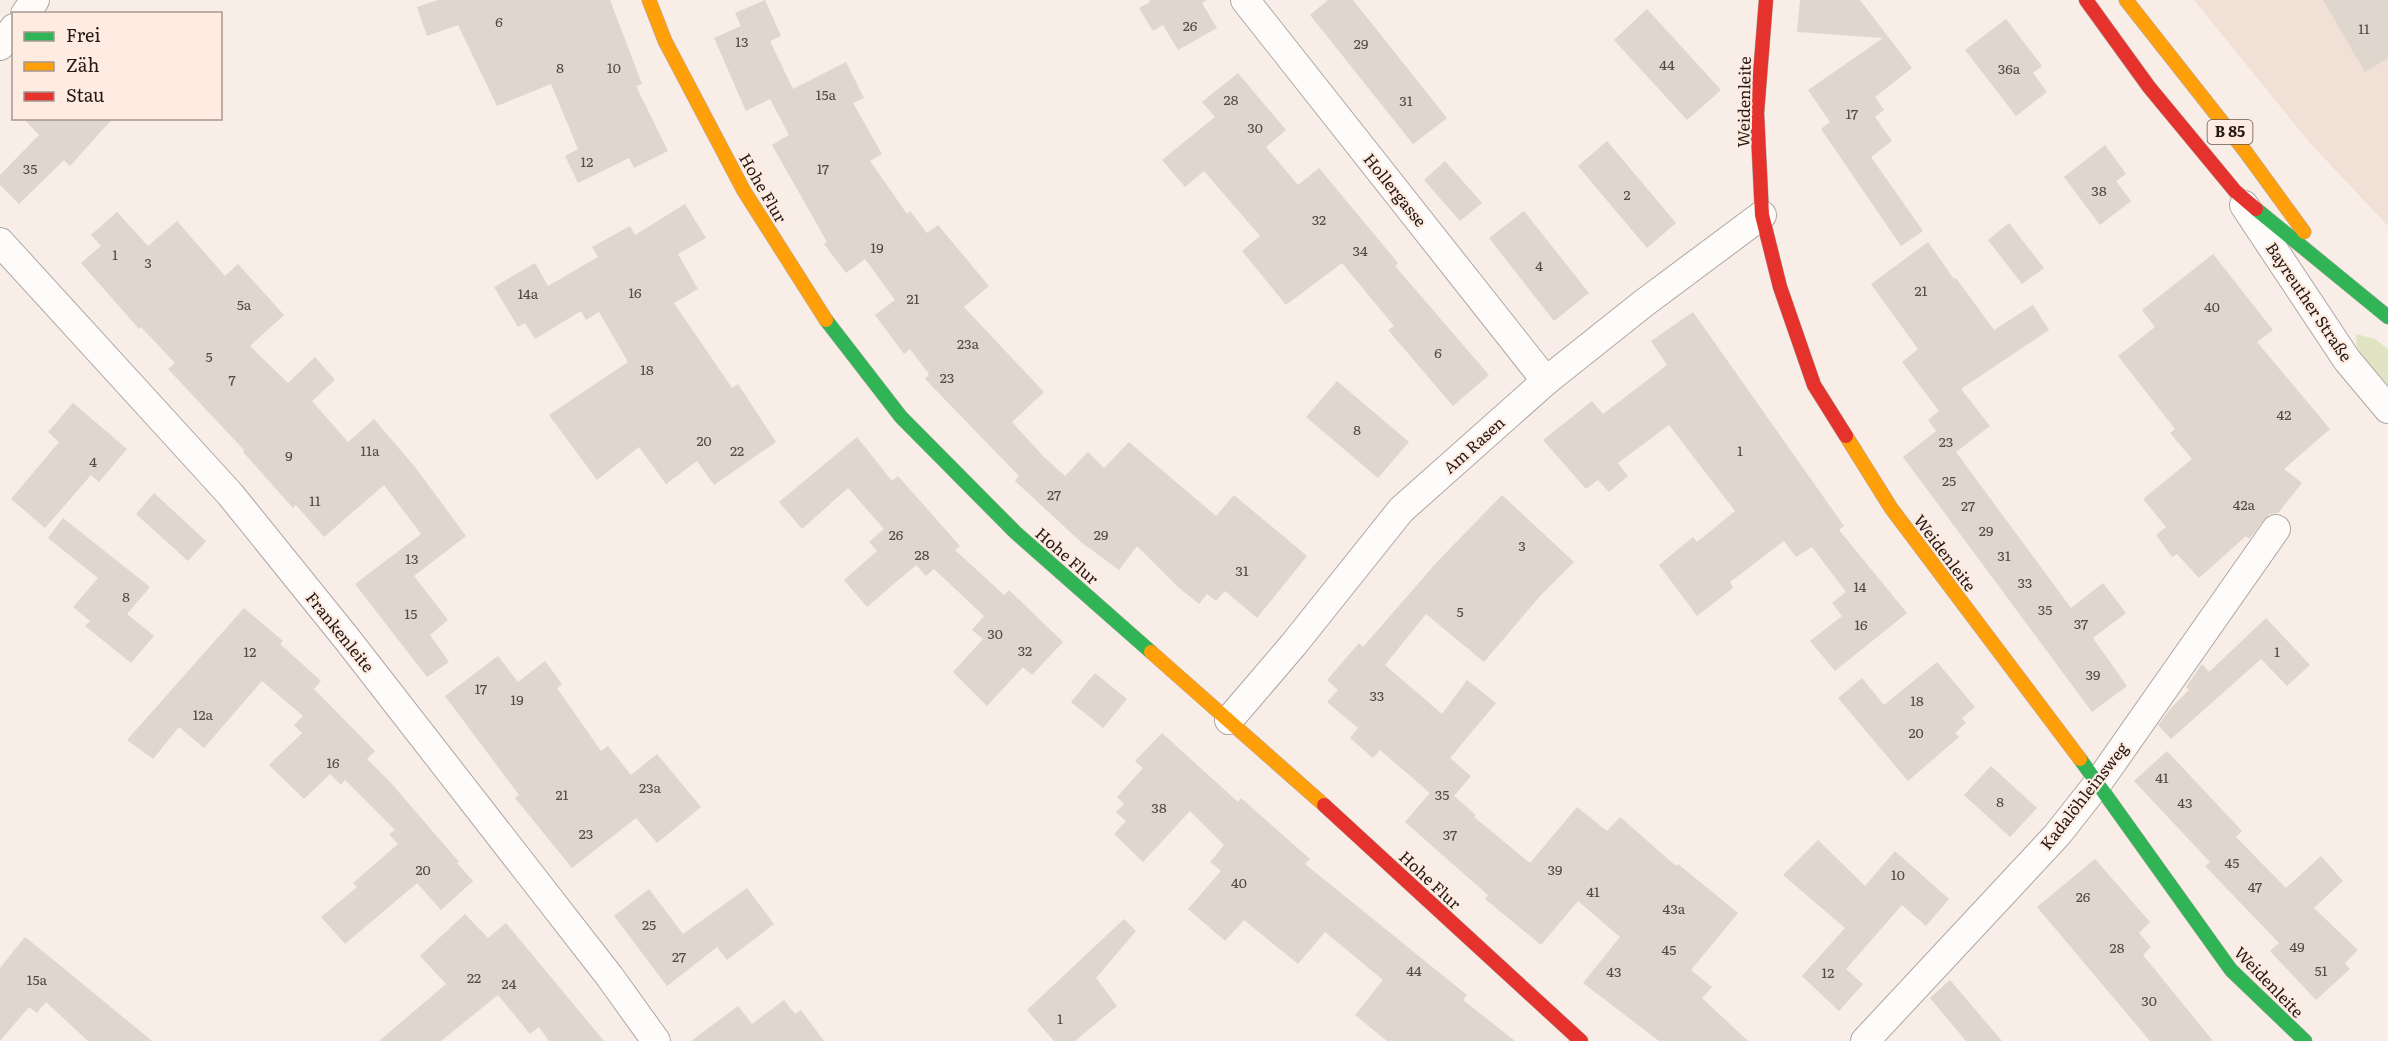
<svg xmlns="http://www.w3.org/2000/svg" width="2388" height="1041" font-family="Literata,serif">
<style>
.built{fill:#f1e0d6}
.green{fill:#e0e4c3}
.building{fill:#dfd6ce}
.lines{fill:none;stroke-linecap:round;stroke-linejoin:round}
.street-casing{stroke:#b0a6a1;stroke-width:30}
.fast-casing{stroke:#b0a6a1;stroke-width:15}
.slow-casing{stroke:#b0a6a1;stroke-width:15}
.jam-casing{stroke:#b0a6a1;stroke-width:15}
.street{stroke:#fefcfb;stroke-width:28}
.fast{stroke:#30b455;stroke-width:14}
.slow{stroke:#ff9f0a;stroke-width:14}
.jam{stroke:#e5322d;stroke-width:14}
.labels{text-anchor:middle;stroke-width:4.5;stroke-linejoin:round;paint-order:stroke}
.number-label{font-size:14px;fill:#544943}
.shield{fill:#feebe1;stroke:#655851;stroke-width:1.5}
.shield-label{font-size:15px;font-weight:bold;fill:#241913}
.street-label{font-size:16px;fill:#241913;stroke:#feebe1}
</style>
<rect width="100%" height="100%" fill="#f8ede7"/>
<polygon class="built" points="2194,0 2388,0 2388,226 2310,143"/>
<polygon class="green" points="2356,334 2375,339 2388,349 2388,390 2357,347"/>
<g class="building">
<polygon points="438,0 610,0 642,84 636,86 668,151 634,168 629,158 578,183 565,156 578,149 551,84 497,106 458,25 427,36 417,7"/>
<polygon points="765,0 781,36 770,41 793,89 846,62 864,98 853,103 882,154 870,161 907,214 910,211 927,233 938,225 989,286 964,307 1044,392 1012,422 1044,457 1065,476 1088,452 1104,468 1129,442 1216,516 1234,495 1307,556 1257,618 1225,591 1216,601 1207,594 1199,604 1178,587 1137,546 1119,570 1081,542 1015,481 1019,476 925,379 929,374 910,349 904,354 875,315 895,300 865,259 846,273 824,244 827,242 772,145 789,135 770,99 746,111 714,38 741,26 735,13"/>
<polygon points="1149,0 1207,0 1202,3 1217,28 1178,50 1163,25 1153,31 1139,8 1150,2"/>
<polygon points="1328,0 1353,0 1447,118 1413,144 1310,15"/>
<polygon points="1800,0 1860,0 1912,68 1875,97 1884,110 1875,117 1892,141 1871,157 1923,231 1901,246 1821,129 1830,122 1808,90 1883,38 1797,32"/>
<polygon points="2323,0 2388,0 2388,58 2365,72"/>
<polygon points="1647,9 1721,90 1687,120 1614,40"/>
<polygon points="2006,19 2042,66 2033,73 2047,92 2016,116 1965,50"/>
<polygon points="1238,73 1286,130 1266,147 1298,185 1319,168 1398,263 1395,266 1489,375 1453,406 1388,330 1394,326 1342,263 1286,305 1242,251 1260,236 1204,171 1185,187 1162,160 1215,117 1202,102"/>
<polygon points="23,118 113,118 70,166 64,160 19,204 0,185 0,175 39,135"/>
<polygon points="1607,141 1676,223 1647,248 1578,166"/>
<polygon points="2105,145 2126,174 2116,181 2131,201 2100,225 2064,177"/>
<polygon points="1445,161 1482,203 1460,221 1424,180"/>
<polygon points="685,204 706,238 678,254 698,289 674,303 732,388 738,384 776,442 714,485 697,461 666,484 639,447 597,480 549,415 628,362 599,312 586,320 581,311 535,339 525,323 518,327 494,287 535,263 548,286 598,257 592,247 630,226 635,235"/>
<polygon points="1524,211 1589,293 1554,321 1489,238"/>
<polygon points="117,212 148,246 177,221 225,276 238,264 284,315 250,346 288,383 315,357 335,380 312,401 348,442 374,419 415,467 466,536 414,576 448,620 430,635 449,662 427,677 355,584 421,534 384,485 324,537 296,505 293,508 243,452 244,450 168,369 175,363 141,327 139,329 81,263 101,246 91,235"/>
<polygon points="2009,223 2044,268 2022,284 1988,240"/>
<polygon points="1928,242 1954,279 1956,278 1994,330 2033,305 2049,330 1961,389 1990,426 1956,452 2071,608 2103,583 2126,613 2093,638 2127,686 2092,712 1903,457 1936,431 1928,420 1939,411 1902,362 1918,349 1871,284"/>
<polygon points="2213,254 2273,330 2257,342 2330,429 2284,469 2302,483 2278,513 2269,514 2249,539 2246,536 2199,578 2177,554 2172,557 2156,535 2166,527 2143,499 2192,459 2170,433 2175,429 2118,356 2155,327 2142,310"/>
<polygon points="1693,312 1844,526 1839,530 1907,613 1835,671 1810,641 1842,616 1832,603 1846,592 1812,547 1796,557 1784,541 1730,582 1733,588 1697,616 1659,565 1693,537 1697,542 1735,511 1669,425 1618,463 1628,476 1609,492 1598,480 1586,489 1543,440 1592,401 1603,414 1667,365 1651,341"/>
<polygon points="1337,381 1409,442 1378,478 1306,417"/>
<polygon points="73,403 127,449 99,482 91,475 45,528 11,499 59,442 48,432"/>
<polygon points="857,437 892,481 898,476 960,546 955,550 1004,595 1009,590 1063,642 1032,675 1023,667 987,706 953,672 983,639 972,630 984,616 934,569 926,576 916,565 867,607 844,580 877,551 869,542 884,529 848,488 802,529 779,502"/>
<polygon points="154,493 206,541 188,561 136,514"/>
<polygon points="1502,495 1574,562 1540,596 1484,662 1426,614 1385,665 1442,714 1467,680 1496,703 1450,758 1471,776 1454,796 1476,815 1474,817 1530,863 1577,807 1607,831 1620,817 1676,866 1678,864 1738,913 1691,970 1712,987 1702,998 1748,1041 1659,1041 1583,983 1620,937 1578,901 1541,945 1485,899 1488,895 1405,822 1430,793 1380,750 1373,758 1350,738 1358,728 1327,702 1338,690 1327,680 1359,643 1363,647 1437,562"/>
<polygon points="63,518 150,587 127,614 154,636 131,663 85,626 90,621 73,607 98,578 48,538"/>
<polygon points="244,608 283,641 280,644 321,681 314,689 375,751 367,759 391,783 459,862 457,863 473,881 441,910 417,883 345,944 321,917 357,887 353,883 398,844 389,834 395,830 345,780 341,785 330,774 304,799 269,765 302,733 294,725 303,716 262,681 204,748 179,727 153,759 127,740"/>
<polygon points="2266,618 2310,665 2287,686 2261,659 2171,739 2158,725 2172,707 2189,690 2186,687 2202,664 2209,672"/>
<polygon points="498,656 518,682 545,661 562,684 557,688 601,751 608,746 631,775 657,754 701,807 657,843 636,818 572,868 515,798 519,795 445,696"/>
<polygon points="1937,662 1975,707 1962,718 1966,723 1955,733 1959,737 1908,781 1838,698 1862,678 1884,705"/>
<polygon points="1095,673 1127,699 1103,728 1071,702"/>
<polygon points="1162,733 1238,802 1241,798 1310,859 1305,864 1467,995 1463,1000 1515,1041 1387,1041 1355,1015 1383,980 1325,932 1298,964 1244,920 1225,941 1188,909 1221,871 1210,862 1224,845 1190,811 1143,862 1114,834 1126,821 1116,812 1124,804 1117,797 1143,768 1135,761"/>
<polygon points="2167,751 2242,831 2236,837 2286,888 2321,856 2343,881 2314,908 2358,950 2345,963 2350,969 2316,1000 2270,951 2279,943 2205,866 2210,862 2134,781"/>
<polygon points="1991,766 2037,808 2010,837 1964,795"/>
<polygon points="1818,840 1865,886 1895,851 1949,899 1926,926 1902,905 1846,969 1863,984 1839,1011 1802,976 1845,928 1783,875"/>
<polygon points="2095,859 2150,922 2139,933 2151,947 2143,955 2213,1041 2150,1041 2037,907"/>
<polygon points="747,888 774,924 727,960 717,947 667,986 614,916 649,889 683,934"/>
<polygon points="465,914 488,938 506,923 604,1041 549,1041 539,1027 530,1034 498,995 441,1041 379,1041 446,984 420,956"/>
<polygon points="1124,919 1136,931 1096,978 1117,1006 1075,1041 1054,1041 1027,1010"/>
<polygon points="25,937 56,962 152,1041 88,1041 46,1002 37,1013 29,1007 0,1041 0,968"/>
<polygon points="1950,980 2002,1041 1966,1041 1930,998"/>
<polygon points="784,1000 795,1014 801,1010 824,1041 691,1041 738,1006 752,1024"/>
</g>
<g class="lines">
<g class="street-casing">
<g id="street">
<polyline points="1245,0 1546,381"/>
<polyline points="25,14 35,0"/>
<polyline points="0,46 14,28"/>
<polyline points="2244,205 2347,360 2388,409"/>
<polyline points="0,242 230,494 347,639 610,977 656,1041"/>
<polyline points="1229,720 1294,644 1401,510 1546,381 1644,303 1762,215"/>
<polyline points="1865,1041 2057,835 2098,783 2276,529"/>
</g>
</g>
<g class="fast-casing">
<g id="fast">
<polyline points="2256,209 2388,317"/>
<polyline points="826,320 901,417 1015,532 1151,652"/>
<polyline points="2080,759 2231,970 2305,1041"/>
</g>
</g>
<g class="slow-casing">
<g id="slow">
<polyline points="649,0 665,41 744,191 826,320"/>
<polyline points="2126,0 2245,151 2304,232"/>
<polyline points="1846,436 1891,508 2080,759"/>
<polyline points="1151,652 1324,805"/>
</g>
</g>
<g class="jam-casing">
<g id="jam">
<polyline points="1766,0 1757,113 1762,215 1780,287 1814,385 1846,436"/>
<polyline points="2086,0 2149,87 2235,191 2256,209"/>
<polyline points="1324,805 1581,1041"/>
</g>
</g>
<use href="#street" class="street"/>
<use href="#fast" class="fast"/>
<use href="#slow" class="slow"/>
<use href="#jam" class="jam"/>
</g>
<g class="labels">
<g class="number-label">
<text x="499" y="27">6</text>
<text x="1190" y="31">26</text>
<text x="2364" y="34">11</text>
<text x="742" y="47">13</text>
<text x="1361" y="49">29</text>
<text x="1667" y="70">44</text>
<text x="560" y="73">8</text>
<text x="614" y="73">10</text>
<text x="2009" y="74">36a</text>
<text x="826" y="100">15a</text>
<text x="1231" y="105">28</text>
<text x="1406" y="106">31</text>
<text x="1852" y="119">17</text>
<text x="1255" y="133">30</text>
<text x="587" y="167">12</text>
<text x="30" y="174">35</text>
<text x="823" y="174">17</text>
<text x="2099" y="196">38</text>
<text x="1627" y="200">2</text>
<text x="1319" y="225">32</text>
<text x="877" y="253">19</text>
<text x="1360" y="256">34</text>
<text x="115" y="260">1</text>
<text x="148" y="268">3</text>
<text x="1539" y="271">4</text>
<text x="1921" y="296">21</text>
<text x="635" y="298">16</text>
<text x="528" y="299">14a</text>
<text x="913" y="304">21</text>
<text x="244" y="310">5a</text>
<text x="2212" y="312">40</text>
<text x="968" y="349">23a</text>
<text x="1438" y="358">6</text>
<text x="209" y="362">5</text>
<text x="647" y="375">18</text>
<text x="947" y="383">23</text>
<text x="232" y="385">7</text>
<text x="2284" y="420">42</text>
<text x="1357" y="435">8</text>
<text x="704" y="446">20</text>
<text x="1946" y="447">23</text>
<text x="370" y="456">11a</text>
<text x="737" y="456">22</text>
<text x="1740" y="456">1</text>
<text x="289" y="461">9</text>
<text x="93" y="467">4</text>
<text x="1949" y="486">25</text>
<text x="1054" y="500">27</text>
<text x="315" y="506">11</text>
<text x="2244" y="510">42a</text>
<text x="1968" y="511">27</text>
<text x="1986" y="536">29</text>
<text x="896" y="540">26</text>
<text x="1101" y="540">29</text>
<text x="1522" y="551">3</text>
<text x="922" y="560">28</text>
<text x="2004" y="561">31</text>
<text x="412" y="564">13</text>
<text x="1242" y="576">31</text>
<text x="2025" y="588">33</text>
<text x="1860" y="592">14</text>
<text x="126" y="602">8</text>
<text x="2045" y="615">35</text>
<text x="1460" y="617">5</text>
<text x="411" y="619">15</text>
<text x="2081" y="629">37</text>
<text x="1861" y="630">16</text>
<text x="995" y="639">30</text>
<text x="1025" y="656">32</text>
<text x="250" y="657">12</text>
<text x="2277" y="657">1</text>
<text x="2093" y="680">39</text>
<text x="481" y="694">17</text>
<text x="1377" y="701">33</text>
<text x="517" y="705">19</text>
<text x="1917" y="706">18</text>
<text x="203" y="720">12a</text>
<text x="1916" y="738">20</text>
<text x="333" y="768">16</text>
<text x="2162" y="783">41</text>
<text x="650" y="793">23a</text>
<text x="562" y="800">21</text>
<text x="1442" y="800">35</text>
<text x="2000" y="807">8</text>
<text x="2185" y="808">43</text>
<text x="1159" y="813">38</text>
<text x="586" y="839">23</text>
<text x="1450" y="840">37</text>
<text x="2232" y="868">45</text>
<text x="423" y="875">20</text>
<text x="1555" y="875">39</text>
<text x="1898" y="880">10</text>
<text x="1239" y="888">40</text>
<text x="2255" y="892">47</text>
<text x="1593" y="897">41</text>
<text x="2083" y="902">26</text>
<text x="1674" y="914">43a</text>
<text x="649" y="930">25</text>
<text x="2297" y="952">49</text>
<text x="2117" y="953">28</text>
<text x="1669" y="955">45</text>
<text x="679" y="962">27</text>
<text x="1414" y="976">44</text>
<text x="2321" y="976">51</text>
<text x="1614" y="977">43</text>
<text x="1828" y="978">12</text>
<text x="474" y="983">22</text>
<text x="37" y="985">15a</text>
<text x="509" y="989">24</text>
<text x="2149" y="1006">30</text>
<text x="1060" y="1024">1</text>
</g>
<rect class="shield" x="2207.5" y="120" width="45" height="24" rx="4.5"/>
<g class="shield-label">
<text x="2230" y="137">B 85</text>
</g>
<g class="street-label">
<text transform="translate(1744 102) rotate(-89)" y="6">Weidenleite</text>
<text transform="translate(763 188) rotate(60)" y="6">Hohe Flur</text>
<text transform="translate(1395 190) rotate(51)" y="6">Hollergasse</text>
<text transform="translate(2309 302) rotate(56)" y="6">Bayreuther Straße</text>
<text transform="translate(1474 445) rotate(-42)" y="6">Am Rasen</text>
<text transform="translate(1945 553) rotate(53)" y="6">Weidenleite</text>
<text transform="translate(1067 556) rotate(41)" y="6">Hohe Flur</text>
<text transform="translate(340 632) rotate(51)" y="6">Frankenleite</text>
<text transform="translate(2084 796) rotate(-52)" y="6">Kadalöhleinsweg</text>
<text transform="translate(1430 880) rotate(43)" y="6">Hohe Flur</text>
<text transform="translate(2269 982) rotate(46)" y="6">Weidenleite</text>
</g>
</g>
<rect x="12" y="12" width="210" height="108" fill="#feebe1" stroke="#a7978f" stroke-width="1.5"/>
<rect x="24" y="32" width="30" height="9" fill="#30b455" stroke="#a7978f" stroke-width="1.5"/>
<text x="66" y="42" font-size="18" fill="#241913">Frei</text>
<rect x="24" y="62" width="30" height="9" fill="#ff9f0a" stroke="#a7978f" stroke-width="1.5"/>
<text x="66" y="72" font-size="18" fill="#241913">Zäh</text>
<rect x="24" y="92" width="30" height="9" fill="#e5322d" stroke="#a7978f" stroke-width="1.5"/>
<text x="66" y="102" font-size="18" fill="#241913">Stau</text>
</svg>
